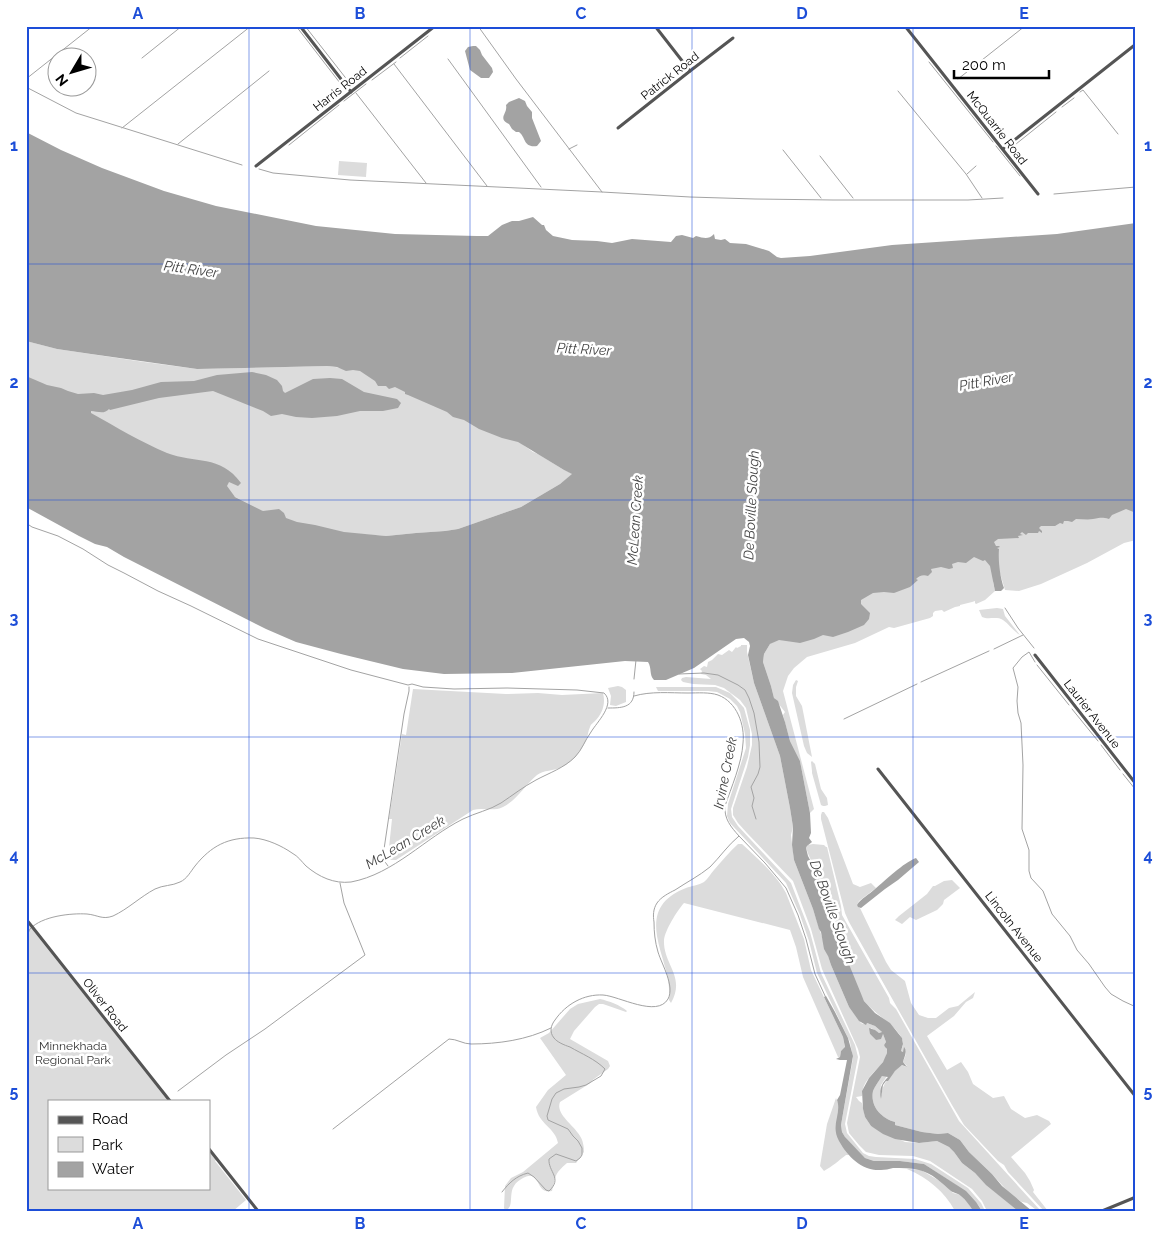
<svg xmlns="http://www.w3.org/2000/svg" width="1162" height="1237" font-family="Raleway,sans-serif">
<style>
.green{fill:#dcdcdc}
.water{fill:#a3a3a3}
.lines{fill:none;stroke-linecap:round;stroke-linejoin:round}
.stream{stroke:#a3a3a3;stroke-width:1}
.minor{stroke:#555;stroke-width:3}
.grid{fill:none;stroke:#1d4ed8;stroke-width:1;stroke-opacity:0.55}
.labels{text-anchor:middle;stroke-width:5;stroke-linejoin:round;paint-order:stroke}
.street-label{font-size:12px;fill:#000;stroke:#fff}
.park-label{font-size:12px;fill:#333;stroke:#fff}
.water-label{font-size:14px;font-style:italic;fill:#444;stroke:#fff}
.neatline{fill:none;stroke:#1d4ed8;stroke-width:2}
.grid-label{font-size:16px;text-anchor:middle;font-weight:bold;fill:#1d4ed8}
</style>
<rect width="100%" height="100%" fill="#fff"/>
<g class="green">
<polygon points="339,161 367,163 366,177 338,175"/>
<polygon points="26,341 57,349 144,362 197,369 327,366 452,382 515,439 533,452 538,454 564,470 573,474 560,484 521,507 458,529 445,531 416,533 386,536 300,530 66,411 105,399 26,386"/>
<polygon points="1136,460 1136,540 1124,543 1087,563 1041,584 1019,591 1005,590 992,546 992,524"/>
<polygon points="992,521 993,582 995,591 985,600 976,604 975,603 975,601 972,602 960,605 960,606 955,607 944,612 942,610 935,611 933,613 933,616 930,618 894,628 889,627 855,643 807,657 794,668 788,676 783,691 814,809 810,813 800,761 790,741 783,715 785,712 774,698 771,686 763,662 764,654 770,644"/>
<path d="M997,608L1003,609L1005,616L1020,635C1013,631 1009,624 1003,620C997,616 988,620 982,617L979,610Z"/>
<path d="M741,645H747V652L754,683L780,756L790,808L793,827L791,835L794,860L813,909L831,965L849,1007L861,1023L863,1024L867,1023L875,1026L882,1032L879,1033L871,1028L870,1034L876,1040L883,1034L886,1042L884,1045C886,1048 888,1049 887,1053C885,1067 862,1076 862,1096L856,1097L859,1101L862,1103L865,1117L871,1126L905,1142L919,1143L937,1141L949,1147L954,1152L962,1163L975,1173L987,1185L1018,1211H987L982,1201L972,1189L930,1161L913,1156L879,1155L866,1152L859,1145L849,1133L847,1123L860,1057L858,1049L822,969L811,929L793,881L747,833L738,823L733,815V808L747,767L752,745V734L746,708L740,700L724,688L715,685L693,684L683,682L681,680L682,678L686,677L711,679L706,675L701,674L702,671L700,669L704,666L707,667L708,662L712,660L718,654L722,655L729,650L732,652L736,647L737,648L741,646Z"/>
<polygon points="796,680 798,681 796,687 796,696 802,706 812,757 807,753 804,746 792,693 793,685"/>
<polygon points="618,686 622,687 626,690 626,702 616,706 610,705 611,696 608,688"/>
<polygon points="656,687 716,687 730,693 736,699 744,708 750,730 750,745 748,757 731,809 732,817 738,826 791,883 810,932 821,973 855,1045 858,1057 845,1124 847,1133 863,1153 869,1156 876,1157 915,1159 931,1164 968,1188 981,1203 985,1211 982,1211 979,1206 959,1187 924,1164 900,1161 874,1161 865,1158 846,1139 842,1132 841,1125 853,1058 850,1042 817,973 809,941 800,915 786,883 746,840 730,823 727,816 728,804 746,748 745,734 740,712 737,706 730,699 717,692 708,691 658,691"/>
<path d="M413,689L506,694L538,693L562,695L603,693C606,704 602,714 595,721C592,724 591,724 590,727C588,731 588,735 587,738C582,750 574,761 562,767C554,771 543,770 537,775C525,785 517,800 503,807C493,812 483,807 473,810L396,860H390L388,857L392,819H389L402,734L406,735Z"/>
<polygon points="812,761 815,764 821,789 827,798 828,805 825,806 823,806 821,805 812,773 812,771 811,762"/>
<polygon points="822,812 824,812 828,818 853,884 860,887 871,883 876,888 859,901 857,905 860,908 886,962 891,970 905,981 911,1003 919,1015 928,1018 936,1018 949,1008 958,1006 975,992 973,998 966,1002 954,1016 927,1036 947,1070 961,1062 968,1072 973,1084 993,1098 1004,1096 1011,1109 1025,1118 1037,1115 1049,1121 1051,1124 1011,1157 1025,1173 1030,1181 1034,1190 1033,1192 1048,1211 1044,1211 1008,1172 1004,1165 998,1161 964,1125 952,1105 849,922 845,913 821,819 821,815"/>
<path d="M738,844H742C758,859 776,874 786,893L804,939L811,970L843,1037L845,1048L841,1051L840,1057H838L803,977L796,947L790,930L684,903C677,911 665,930 664,940C663,965 686,976 671,1003L669,1000C671,976 661,959 657,936C653,911 663,897 686,888C691,886 699,885 704,882C708,879 711,873 714,870C722,861 729,852 738,844Z"/>
<path d="M813,844L824,845L826,847H827L841,906L842,915L889,998L890,1003L896,1009L959,1121L1040,1210L1035,1209L1027,1203L1022,1202L1011,1195L992,1174L969,1152L960,1140L948,1133L938,1134L922,1132L895,1125V1122C881,1118 870,1106 873,1091C875,1086 879,1081 882,1076H887L881,1085L880,1093L882,1095C881,1084 893,1072 902,1065L906,1067L907,1066L903,1062L906,1054V1050L902,1052L901,1051C901,1049 903,1047 903,1044C904,1029 870,1012 863,999C849,974 844,946 834,920C828,905 823,891 818,876C815,867 809,858 806,848L808,845Z"/>
<polygon points="952,880 960,888 944,900 943,904 937,910 916,920 910,917 902,924 895,920 899,916 927,894 933,886 935,886 944,881"/>
<polygon points="26,919 171,1101 49,1101 49,1188 209,1188 209,1149 217,1159 215,1161 246,1200 233,1211 26,1211"/>
<path d="M600,999C609,1001 620,1005 627,1011L626,1012L603,1004H599L595,1007L574,1031L570,1039L608,1061L610,1066L608,1069L594,1079L589,1084L560,1102C555,1114 575,1126 580,1136C583,1140 584,1147 584,1152L576,1163H567C554,1174 556,1176 552,1191C534,1195 542,1168 523,1178C520,1180 516,1182 514,1186C510,1192 512,1200 510,1206L508,1209L505,1210L504,1208L505,1186L511,1178L523,1172L558,1143C555,1127 539,1125 536,1107L548,1090L566,1075L540,1038L549,1033L570,1009L578,1004Z"/>
<path d="M836,1098L839,1105V1140L849,1155H846C838,1161 833,1166 824,1171L820,1166L827,1124Z"/>
<path d="M907,1169H909L921,1170L938,1180L944,1183L953,1193L961,1195L968,1203L973,1211H955C944,1191 928,1178 907,1169Z"/>
</g>
<g class="water">
<polygon points="473,46 476,46 480,50 482,55 492,68 493,72 489,78 481,78 470,70 465,51 468,47"/>
<path d="M519,98L525,101L527,106L532,112V118L541,141L537,146C523,148 526,137 519,132H516L512,129L509,124C497,118 508,114 506,105L509,102Z"/>
<path d="M26,132L61,150L102,168L164,191L216,206L316,226L395,234L477,236H488L502,225L512,221H519L533,217L542,225H544L546,230L553,236L572,240L597,241L612,243L632,239L671,242L676,236L682,235L693,238L696,236C704,238 708,240 714,234L715,239L721,240L725,239L730,243L746,244L769,251L777,257L781,258L810,256L892,245L1057,234L1136,223V513L1126,509L1112,515L1109,519C1101,517 1101,518 1093,519C1088,520 1082,519 1076,519L1072,522L1068,521H1064L1063,524L1060,523L1055,526H1041L1039,528L1042,531V533L1039,531L1038,533C1035,533 1032,533 1028,533L1026,535L1022,532L1020,534L1023,535L1018,536L1019,538L998,539L994,542L996,546H999L1000,547L997,548L999,549C998,560 1000,577 1004,588L1001,591H995L990,566L985,560L983,561L974,557L966,563L958,562L952,564L953,568L949,569L941,567L931,569L932,572L928,576C923,574 919,576 916,579L918,580L910,587L894,593L884,592L873,593L861,600V604L870,613L869,619L864,625L848,632L833,637L823,635L814,639L800,643L779,640L770,644L764,654L763,662L771,686L774,698L778,701L785,722L790,741L800,761L810,813L811,833L809,838L812,842L807,846L806,848L808,856L818,875L827,904L834,921L844,952L864,1001L875,1013L890,1023L902,1038L903,1044L901,1051L903,1052L904,1047C908,1052 904,1057 903,1062L907,1067L902,1065L895,1071L888,1081H886L883,1085L881,1099C879,1090 881,1084 888,1077L882,1076C879,1081 875,1086 873,1091C870,1106 881,1118 895,1122V1125L922,1132L938,1134L948,1133L960,1140L969,1152L992,1174L1002,1186L1032,1211H1018L986,1185L975,1173L962,1163L954,1152L949,1147L937,1141L919,1143L895,1139L883,1134L871,1126L865,1117L863,1109L862,1091L869,1078L883,1062L887,1053V1049L885,1047L884,1045L886,1042L883,1034L881,1039L876,1040L870,1034L869,1028L875,1030L879,1033L882,1032L875,1026L867,1023L866,1025L859,1021L849,1007L831,965L828,956L824,949L821,932L819,929L813,909L794,860L792,845L793,827L790,808L780,756L754,683L748,655L750,646L749,642L744,638L736,639L694,668L666,680H654C649,675 652,668 648,662L625,661L512,673L444,674L403,669L341,654L296,642L266,629L124,557L107,547L95,544L79,536L26,507V376L47,385L61,388L68,391L78,394L94,393L103,395L132,390L161,382L194,381L217,375L252,372L266,375L277,380L282,386L283,391L285,393L313,379L330,378L342,379L364,392L397,399L401,403L398,408L383,411H360L337,416L312,418L296,417L282,414L271,416L263,411L213,391L159,398L110,410L109,409C104,415 97,411 91,411V413C116,427 141,442 167,453C195,464 220,454 241,483L238,486L229,482L227,486L235,497L263,511L279,509L284,513L286,518L297,522L315,525L344,532L386,536L416,533L445,531L458,529L521,507L560,484L572,474L564,470L518,442L502,438L479,429L464,420L453,417L447,412L408,395L405,394V392L395,387L389,389L386,386H378L375,381L360,371L353,370L346,371L337,367L327,366L197,369L91,354L57,349L26,341Z"/>
<path d="M916,858L919,862L898,880L885,889L861,908L858,907L857,905C861,898 869,895 875,889C886,880 903,863 916,858Z"/>
<path d="M826,996L835,1012L848,1038L853,1056L841,1125L842,1132L845,1137L865,1158L874,1161H900L924,1164L966,1191L976,1202L982,1211H973C970,1206 966,1200 961,1196C958,1193 954,1193 951,1191C942,1183 932,1173 919,1170C911,1168 901,1168 893,1168C889,1169 885,1170 881,1170C862,1171 848,1157 839,1141C830,1125 842,1114 837,1100L840,1095L847,1060H840L836,1059L840,1057L841,1051L845,1047L843,1037L824,997Z"/>
</g>
<g class="lines">
<g class="stream">
<polyline points="296,26 340,83"/>
<polyline points="305,26 352,86"/>
<polyline points="478,26 516,79 602,192"/>
<polyline points="142,58 182,26"/>
<polyline points="400,58 428,36"/>
<polyline points="448,59 541,187"/>
<polyline points="929,62 993,142"/>
<polyline points="394,64 487,186"/>
<polyline points="26,79 93,26"/>
<polyline points="958,79 1025,26"/>
<polyline points="372,80 396,62"/>
<polyline points="26,87 76,113 242,165"/>
<polyline points="898,91 966,174 982,198"/>
<polyline points="1080,92 1083,90 1118,134"/>
<polyline points="356,93 426,183"/>
<polyline points="344,101 366,84"/>
<polyline points="1062,107 1074,98"/>
<polyline points="122,128 251,26"/>
<polyline points="178,144 269,71"/>
<polyline points="289,145 339,105"/>
<polyline points="996,146 1020,176"/>
<polyline points="1011,148 1056,112"/>
<polyline points="569,149 577,145"/>
<polyline points="783,150 821,198"/>
<polyline points="820,156 853,198"/>
<polyline points="259,169 273,173 350,180 602,192 690,197 755,199 833,200 968,200 1003,198"/>
<polyline points="967,174 976,166"/>
<polyline points="1054,194 1136,187"/>
<path d="M26,523L32,527L58,536L83,549L108,565L124,573L158,591L191,606L258,639L351,670L408,685L412,684L423,687L454,689L507,688L577,690L604,693C616,704 597,722 591,732C585,740 582,750 575,757C564,768 549,773 536,780C523,787 513,795 501,803C490,810 475,813 463,819C425,838 394,874 351,882C334,884 319,877 306,866C302,862 298,856 292,853C282,846 267,839 254,838C228,837 211,846 195,866C191,871 187,879 180,882C172,886 163,885 155,889C140,897 128,909 113,916C102,920 98,915 87,914C71,913 42,916 30,929C29,931 28,934 26,936"/>
<polyline points="1005,608 1018,628 1034,648"/>
<polyline points="994,649 1023,635"/>
<polyline points="1035,662 1029,652 1022,657 1013,668 1018,687 1017,701 1018,713 1021,723 1023,765 1022,829 1029,850 1029,871 1031,878 1043,891 1052,914 1070,936 1077,950 1089,964 1105,987 1111,994 1123,1001 1136,1007"/>
<polyline points="1037,665 1069,705"/>
<polyline points="679,674 704,673 718,675 738,685 745,690 749,698 754,713 759,742 760,767 758,774 751,787 754,798 752,806 756,819"/>
<polyline points="634,679 636,660"/>
<polyline points="921,682 989,651"/>
<path d="M608,708C621,708 634,708 634,692"/>
<polyline points="1072,709 1098,741"/>
<polyline points="844,719 917,684"/>
<polyline points="1101,745 1120,770"/>
<polyline points="1123,774 1135,789"/>
<polyline points="739,836 765,863 786,888 798,915 806,939 815,974 826,998"/>
<polyline points="388,866 383,859 383,856 404,714 409,691 409,687"/>
<polyline points="178,1091 226,1055 265,1029 365,955 344,903 340,883"/>
<path d="M333,1129L449,1039C457,1039 463,1044 471,1044C498,1044 527,1040 551,1028"/>
<path d="M502,1192C509,1183 516,1176 528,1173L534,1177L546,1190L549,1191C563,1178 548,1172 549,1159L556,1154L576,1161L580,1158L582,1155V1148L578,1141L573,1136L568,1129L548,1120L547,1116L552,1099L556,1093L564,1089L579,1087L586,1085L601,1076L605,1069C595,1059 582,1054 570,1047C564,1045 557,1042 554,1038C549,1032 551,1025 555,1020C566,1004 584,994 603,995C619,996 657,1018 668,999C675,986 662,965 658,952C655,942 654,932 654,922C653,916 653,909 657,903C661,897 669,893 675,890C687,882 699,876 710,867C720,857 728,845 739,836C731,827 724,819 725,806C731,788 742,763 743,743C745,725 737,702 718,695C709,692 698,693 688,693C670,693 651,691 634,696"/>
</g>
<g class="minor">
<polyline points="300,26 351,92"/>
<polyline points="655,26 690,71"/>
<polyline points="905,26 1038,194"/>
<polyline points="618,128 690,71 733,38"/>
<polyline points="1003,149 1136,44"/>
<polyline points="256,166 435,26"/>
<polyline points="1035,655 1136,784"/>
<polyline points="878,769 1136,1097"/>
<polyline points="26,919 170,1101"/>
<polyline points="209,1149 258,1211"/>
<polyline points="1102,1211 1136,1197"/>
</g>
</g>
<path class="grid" d="M249,26V1211M470,26V1211M692,26V1211M913,26V1211M26,264H1136M26,500H1136M26,737H1136M26,973H1136"/>
<g class="labels">
<g class="street-label">
<text transform="translate(670 76) rotate(-38)" y="4">Patrick Road</text>
<text transform="translate(340 89) rotate(-38)" y="4">Harris Road</text>
<text transform="translate(997 128) rotate(52)" y="4">McQuarrie Road</text>
<text transform="translate(1092 714) rotate(52)" y="4">Laurier Avenue</text>
<text transform="translate(1014 927) rotate(52)" y="4">Lincoln Avenue</text>
<text transform="translate(105 1005) rotate(52)" y="4">Oliver Road</text>
</g>
<g class="park-label">
<text x="73" y="1050">Minnekhada<tspan x="73" dy="14">Regional Park</tspan></text>
</g>
<g class="water-label">
<text transform="translate(191 269) rotate(8)" y="5">Pitt River</text>
<text transform="translate(584 349) rotate(3)" y="5">Pitt River</text>
<text transform="translate(986 381) rotate(-10)" y="5">Pitt River</text>
<text transform="translate(751 505) rotate(-87)" y="5">De Boville Slough</text>
<text transform="translate(635 520) rotate(-86)" y="5">McLean Creek</text>
<text transform="translate(725 773) rotate(-79)" y="5">Irvine Creek</text>
<text transform="translate(405 842) rotate(-31)" y="5">McLean Creek</text>
<text transform="translate(833 912) rotate(70)" y="5">De Boville Slough</text>
</g>
</g>
<rect width="1162" height="1237" fill="none" stroke="#ffffff" stroke-width="55"/>
<rect x="48" y="1100" width="162" height="90" fill="#ffffff" stroke="#999999"/>
<rect x="58" y="1116" width="25" height="8" fill="#555555" stroke="#999999"/>
<text x="92" y="1124" font-size="15" fill="#000000">Road</text>
<rect x="58" y="1137" width="25" height="15" fill="#dcdcdc" stroke="#999999"/>
<text x="92" y="1150" font-size="15" fill="#000000">Park</text>
<rect x="58" y="1162" width="25" height="15" fill="#a3a3a3" stroke="#999999"/>
<text x="92" y="1174" font-size="15" fill="#000000">Water</text>
<g transform="translate(72 72) rotate(232)"><circle r="24" fill="#ffffff" stroke="#999999"/>
<path d="M0-4L9 19L0 12L-9 19Z" fill="#000000"/>
<text y="-8" font-size="14" font-weight="bold" text-anchor="middle" fill="#000000">N</text>
</g>
<path d="M954 70v8h95v-8" fill="none" stroke="#000000" stroke-width="2.5"/>
<text x="962" y="70" font-size="15" fill="#000000" stroke="#ffffff" stroke-width="4" paint-order="stroke">200 m</text>
<rect x="28" y="28" width="1106" height="1182" class="neatline"/>
<g class="grid-label">
<text x="138" y="19">A</text>
<text x="360" y="19">B</text>
<text x="581" y="19">C</text>
<text x="802" y="19">D</text>
<text x="1024" y="19">E</text>
<text x="14" y="151">1</text>
<text x="1148" y="151">1</text>
<text x="14" y="388">2</text>
<text x="1148" y="388">2</text>
<text x="14" y="624">3</text>
<text x="1148" y="624">3</text>
<text x="14" y="861">4</text>
<text x="1148" y="861">4</text>
<text x="14" y="1097">5</text>
<text x="1148" y="1097">5</text>
<text x="138" y="1229">A</text>
<text x="360" y="1229">B</text>
<text x="581" y="1229">C</text>
<text x="802" y="1229">D</text>
<text x="1024" y="1229">E</text>
</g>
</svg>
